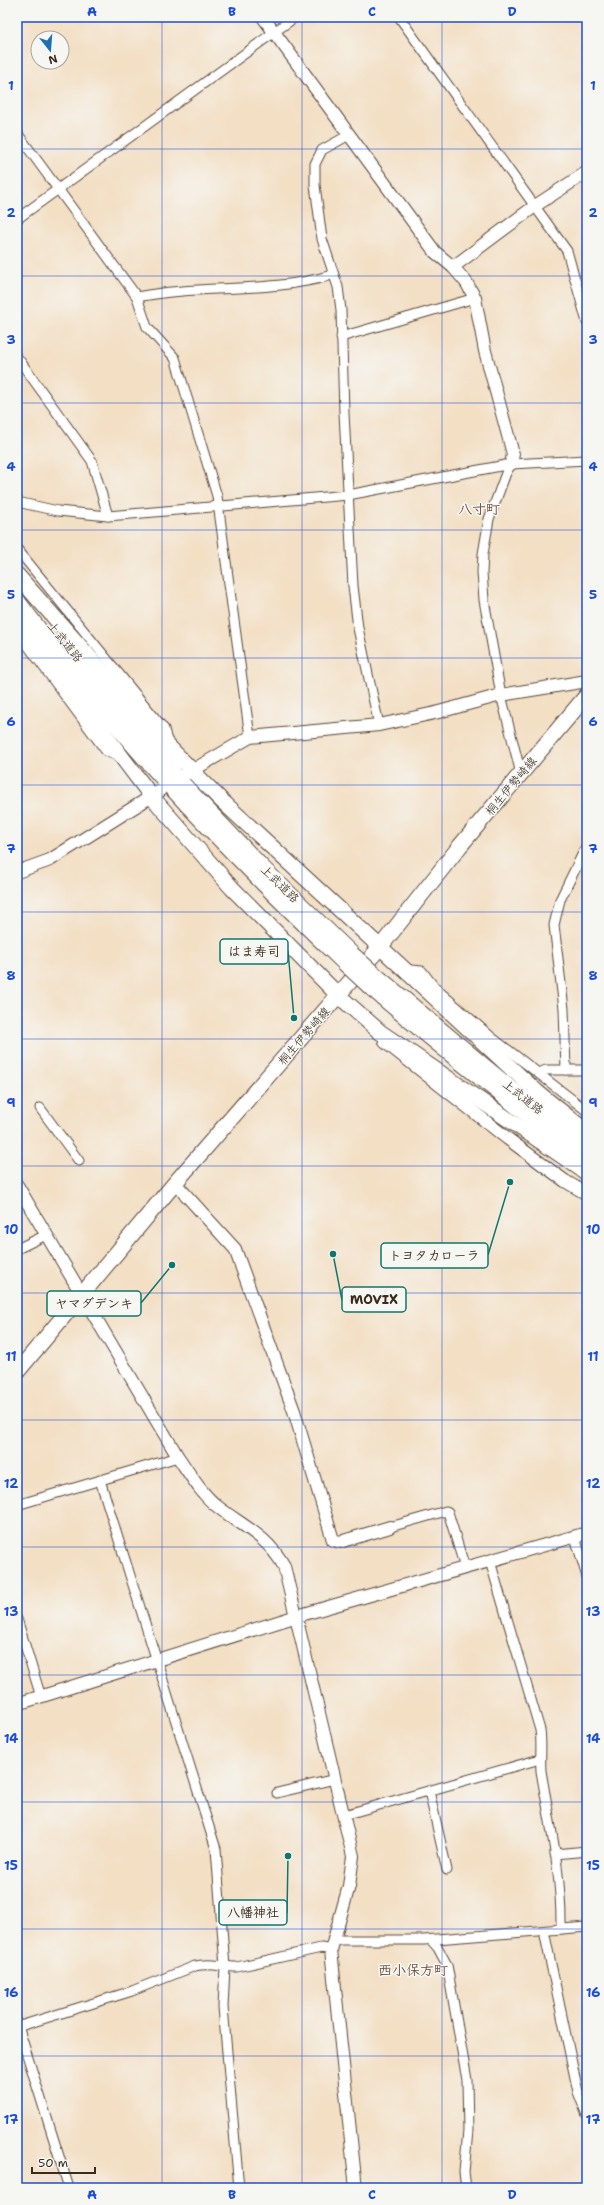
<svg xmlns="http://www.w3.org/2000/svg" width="604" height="2205" font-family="'Shantell Sans','Klee One',sans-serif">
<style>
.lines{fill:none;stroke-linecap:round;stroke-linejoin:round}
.minor-casing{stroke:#574537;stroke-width:11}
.tertiary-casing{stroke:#574537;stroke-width:14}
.primary-casing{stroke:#574537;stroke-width:17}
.trunk-casing{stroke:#574537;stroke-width:17}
.minor{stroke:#fff;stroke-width:9}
.tertiary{stroke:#fff;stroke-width:12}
.primary{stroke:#fff;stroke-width:15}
.trunk{stroke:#fff;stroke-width:15}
.trunk-bridge-casing{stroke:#574537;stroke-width:17;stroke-linecap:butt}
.trunk-bridge{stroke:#fff;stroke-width:15}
.grid{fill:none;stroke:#1d4ed8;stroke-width:1;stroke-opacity:0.55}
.labels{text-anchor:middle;stroke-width:3;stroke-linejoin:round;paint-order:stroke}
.street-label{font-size:12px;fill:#3b2a1e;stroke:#f6f6f2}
.quarter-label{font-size:14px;font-weight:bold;fill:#705447;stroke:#f6f6f2}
.leader{fill:none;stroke:#0f766e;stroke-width:1.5}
.callout-dot{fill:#0f766e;stroke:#f6f6f2;stroke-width:1.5}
.callout{fill:#f6f6f2;stroke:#0f766e;stroke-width:1.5}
.callout-label{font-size:13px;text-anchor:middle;font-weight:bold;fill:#3b2a1e}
.neatline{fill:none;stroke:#1d4ed8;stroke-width:1.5}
.grid-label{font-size:13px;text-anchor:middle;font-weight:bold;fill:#1d4ed8}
</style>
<rect width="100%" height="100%" fill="#f6f6f2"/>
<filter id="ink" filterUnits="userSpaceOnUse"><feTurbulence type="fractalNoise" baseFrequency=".025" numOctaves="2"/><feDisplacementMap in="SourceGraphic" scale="8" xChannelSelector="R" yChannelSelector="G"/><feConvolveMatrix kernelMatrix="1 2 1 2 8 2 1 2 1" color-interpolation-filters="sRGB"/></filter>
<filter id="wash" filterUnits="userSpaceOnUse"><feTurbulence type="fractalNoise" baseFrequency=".012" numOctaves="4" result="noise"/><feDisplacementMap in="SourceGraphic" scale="16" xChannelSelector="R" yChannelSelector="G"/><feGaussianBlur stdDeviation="0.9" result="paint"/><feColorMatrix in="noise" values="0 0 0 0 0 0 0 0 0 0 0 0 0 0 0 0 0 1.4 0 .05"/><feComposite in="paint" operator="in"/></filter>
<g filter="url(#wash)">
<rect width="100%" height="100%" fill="#f3dfc4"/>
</g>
<g filter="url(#ink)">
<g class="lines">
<g class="minor-casing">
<g id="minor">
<polyline points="399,17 567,251 587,322"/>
<polyline points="17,133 137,297 147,327 175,358 217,496 250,737"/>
<polyline points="349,135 322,150 315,164 315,185 322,239 338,287 341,310 344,413 353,586 358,628 379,725"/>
<polyline points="17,219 295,17"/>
<path d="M137,297C201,284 269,294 332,275"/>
<polyline points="341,337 475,298"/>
<polyline points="17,357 92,461 108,516"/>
<polyline points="511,464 506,473 489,519 483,554 482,572 484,600 501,695 521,774"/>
<polyline points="17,502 58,511 108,516 348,495 511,464 587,460"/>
<polyline points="17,549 164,729 167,741"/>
<polyline points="17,631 106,751 119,756"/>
<polyline points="406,972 412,970 422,971 435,988 490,1036 587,1111"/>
<polyline points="566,1070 564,1009 554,925 560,900 587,845"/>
<polyline points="539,1073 546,1070 587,1070"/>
<polyline points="40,1108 79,1161"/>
<polyline points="17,1249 46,1235"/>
<polyline points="100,1480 216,1849 225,1967 223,2007 239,2188"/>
<polyline points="17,1505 178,1457"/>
<polyline points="390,1527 446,1511 448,1512 465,1568"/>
<polyline points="575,1537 587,1577"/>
<path d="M490,1561L540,1730C542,1744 540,1757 541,1771C550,1824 562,1876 561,1929"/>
<polyline points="17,1619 41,1697"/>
<polyline points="429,1791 447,1870"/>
<polyline points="277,1793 335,1779"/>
<polyline points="344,1815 540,1759"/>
<polyline points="555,1854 587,1851"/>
<polyline points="544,1931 578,2092 587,2115"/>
<polyline points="334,1940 424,1940 587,1927"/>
<polyline points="431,1940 438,1948 447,1965 467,2080 468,2131 464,2172 466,2188"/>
<polyline points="17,2023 69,2188"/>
<path d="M17,2027L132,1991L195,1966C209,1962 222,1967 237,1967L321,1948L331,1950"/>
</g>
</g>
<g class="tertiary-casing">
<g id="tertiary">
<polyline points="263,17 435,252 453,267 466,282 475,298 485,351 513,454 511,464"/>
<polyline points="453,267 535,206 587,172"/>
<polyline points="186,774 250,737 379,725 435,713 501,695 587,681"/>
<polyline points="17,872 50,860 160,791"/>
<polyline points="385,1042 508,1139 565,1181 587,1194"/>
<polyline points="175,1183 235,1249 294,1411 333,1540 340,1542 390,1527"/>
<path d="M17,1185L178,1457C190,1474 201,1494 218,1507C244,1527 267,1536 284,1566L353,1856L349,1886L331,1950L356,2188"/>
<polyline points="17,1704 297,1616 587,1533"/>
</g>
</g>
<g class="primary-casing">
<polyline id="primary" points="17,1372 175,1183 381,946 460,846 587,695"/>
</g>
<g class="trunk-casing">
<g id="trunk">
<polyline points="17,575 168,746 221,800 537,1092 587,1132"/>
<path d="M17,600C67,667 120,733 177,794C230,852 286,907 343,962"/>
<polyline points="17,613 18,619 25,629 152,797 232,888 339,996 380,1032 587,1173"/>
<polyline points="76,656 183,784 264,869 351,953"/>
<polyline points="378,977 526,1101 587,1145"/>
<path d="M370,987C440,1047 512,1105 587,1159"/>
</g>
</g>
<use href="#minor" class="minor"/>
<use href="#tertiary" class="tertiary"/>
<use href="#primary" class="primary"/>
<use href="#trunk" class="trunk"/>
<g class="trunk-bridge-casing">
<g id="trunk-bridge">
<polyline points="351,953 378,977"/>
<polyline points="343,962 370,987"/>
</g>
</g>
<use href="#trunk-bridge" class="trunk-bridge"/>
</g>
</g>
<path class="grid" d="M162,17V2188M302,17V2188M442,17V2188M17,149H587M17,276H587M17,403H587M17,530H587M17,658H587M17,785H587M17,912H587M17,1039H587M17,1166H587M17,1293H587M17,1420H587M17,1547H587M17,1675H587M17,1802H587M17,1929H587M17,2056H587"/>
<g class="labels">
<g class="street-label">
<text transform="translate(65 642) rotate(51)" y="4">上武道路</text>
<text transform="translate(511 786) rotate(-50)" y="4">桐生伊勢崎線</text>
<text transform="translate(280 884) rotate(44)" y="4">上武道路</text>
<text transform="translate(304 1036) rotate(-49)" y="4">桐生伊勢崎線</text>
<text transform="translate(523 1097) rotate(38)" y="4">上武道路</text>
</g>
<g class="quarter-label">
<text x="479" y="514">八寸町</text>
<text x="413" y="1975">西小保方町</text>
</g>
</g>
<path class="leader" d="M294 1018L288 951M510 1182L488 1255M333 1254L342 1300M172 1265L141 1303M288 1856L287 1913"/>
<g class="callout-dot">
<circle cx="294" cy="1018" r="4"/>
<circle cx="510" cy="1182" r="4"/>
<circle cx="333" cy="1254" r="4"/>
<circle cx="172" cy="1265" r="4"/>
<circle cx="288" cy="1856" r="4"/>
</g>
<g class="callout">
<rect x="220" y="939" width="68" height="25" rx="4"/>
<rect x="381" y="1243" width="107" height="25" rx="4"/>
<rect x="342" y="1287" width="64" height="25" rx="4"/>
<rect x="47" y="1291" width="94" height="25" rx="4"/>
<rect x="219" y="1900" width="68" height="25" rx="4"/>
</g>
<g class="callout-label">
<text x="254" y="956">はま寿司</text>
<text x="434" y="1260">トヨタカローラ</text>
<text x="374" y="1304">MOVIX</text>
<text x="94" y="1308">ヤマダデンキ</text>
<text x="253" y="1917">八幡神社</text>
</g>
<rect width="604" height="2205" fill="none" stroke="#f6f6f2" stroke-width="44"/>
<g transform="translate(50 50) rotate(163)"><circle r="19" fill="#f6f6f2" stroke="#aba49d"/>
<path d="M0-3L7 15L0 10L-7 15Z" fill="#1f6fb2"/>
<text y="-6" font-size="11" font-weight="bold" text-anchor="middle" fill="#3b2a1e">N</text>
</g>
<path d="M32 2167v6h63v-6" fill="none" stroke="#3b2a1e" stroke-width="2"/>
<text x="38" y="2167" font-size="12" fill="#3b2a1e" stroke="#f6f6f2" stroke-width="3" paint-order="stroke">50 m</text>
<rect x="22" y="22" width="560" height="2161" class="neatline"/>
<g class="grid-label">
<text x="92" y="16">A</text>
<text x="232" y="16">B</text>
<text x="372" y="16">C</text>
<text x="512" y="16">D</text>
<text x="11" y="90">1</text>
<text x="593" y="90">1</text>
<text x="11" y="217">2</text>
<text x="593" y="217">2</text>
<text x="11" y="344">3</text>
<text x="593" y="344">3</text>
<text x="11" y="471">4</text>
<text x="593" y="471">4</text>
<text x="11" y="599">5</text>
<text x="593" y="599">5</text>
<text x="11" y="726">6</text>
<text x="593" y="726">6</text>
<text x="11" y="853">7</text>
<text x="593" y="853">7</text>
<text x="11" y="980">8</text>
<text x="593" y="980">8</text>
<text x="11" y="1107">9</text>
<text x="593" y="1107">9</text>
<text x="11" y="1234">10</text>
<text x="593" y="1234">10</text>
<text x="11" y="1361">11</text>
<text x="593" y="1361">11</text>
<text x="11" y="1488">12</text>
<text x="593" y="1488">12</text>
<text x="11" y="1616">13</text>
<text x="593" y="1616">13</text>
<text x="11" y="1743">14</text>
<text x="593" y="1743">14</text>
<text x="11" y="1870">15</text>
<text x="593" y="1870">15</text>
<text x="11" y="1997">16</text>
<text x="593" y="1997">16</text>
<text x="11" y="2124">17</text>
<text x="593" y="2124">17</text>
<text x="92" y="2199">A</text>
<text x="232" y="2199">B</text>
<text x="372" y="2199">C</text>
<text x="512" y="2199">D</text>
</g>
</svg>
